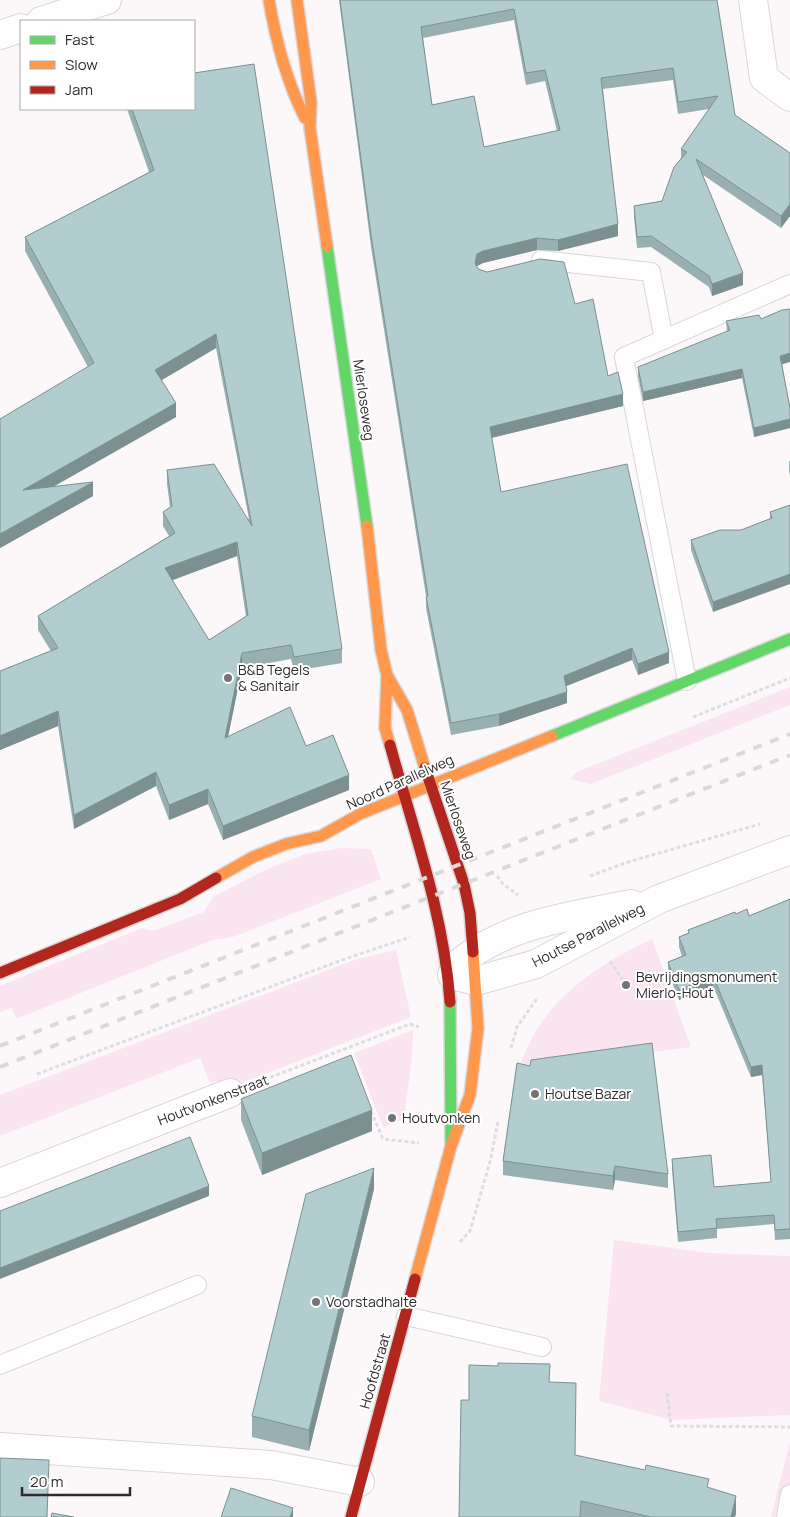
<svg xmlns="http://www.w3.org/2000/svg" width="790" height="1517" font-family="Manrope,sans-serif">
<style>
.green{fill:#fae4f0}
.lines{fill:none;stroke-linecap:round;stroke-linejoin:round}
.lane-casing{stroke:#d9d6d8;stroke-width:20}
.street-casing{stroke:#d9d6d8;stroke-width:30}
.fast-casing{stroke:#d9d6d8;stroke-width:14}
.slow-casing{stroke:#d9d6d8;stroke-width:14}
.jam-casing{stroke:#d9d6d8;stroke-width:14}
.path{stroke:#ddd;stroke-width:3;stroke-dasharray:4 2.5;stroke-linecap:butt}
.lane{stroke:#fffefe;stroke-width:18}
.street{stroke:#fffefe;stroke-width:28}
.fast{stroke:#63d668;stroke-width:11}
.slow{stroke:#ff974d;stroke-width:11}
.jam{stroke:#b3261e;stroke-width:11}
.rail{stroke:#dad9d9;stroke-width:4;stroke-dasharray:9 9;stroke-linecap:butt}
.wall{fill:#99b0b2;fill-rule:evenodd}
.shaded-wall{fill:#7d9091}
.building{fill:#b2cdcf;stroke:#7d9091;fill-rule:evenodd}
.poi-dot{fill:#767375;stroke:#fff;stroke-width:2}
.labels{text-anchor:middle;stroke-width:4;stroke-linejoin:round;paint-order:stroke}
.street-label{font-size:14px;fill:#2e2b2d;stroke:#fff}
.poi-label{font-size:14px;fill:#2e2b2d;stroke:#fff;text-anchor:start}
</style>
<rect width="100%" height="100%" fill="#fcf8fa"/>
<g class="green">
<polygon points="790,687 790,705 591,784 570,779 577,772"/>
<polygon points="341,848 371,849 381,879 233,937 213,940 16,1019 12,1008 0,1012 0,986 142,928 153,931 204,912 213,897 265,870 305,854"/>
<path d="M652,939L691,1047L594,1060L520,1065C543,1000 592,968 652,939Z"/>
<polygon points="396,950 411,1017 221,1091 217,1081 210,1083 200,1058 0,1136 0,1095 354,960"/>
<polygon points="413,1030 412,1056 404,1119 383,1127 354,1053"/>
<polygon points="614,1240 710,1253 790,1256 790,1415 672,1420 599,1401"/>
<polygon points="790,1441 790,1517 771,1517"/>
</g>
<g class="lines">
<g class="lane-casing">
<g id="lane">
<polyline points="541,260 651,272 664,340"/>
<polyline points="687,681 624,357 790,284"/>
<polyline points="406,1316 542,1347"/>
<polyline points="0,1365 197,1285"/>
<polyline points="786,1517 790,1494"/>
</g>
</g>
<g class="street-casing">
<g id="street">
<polyline points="753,0 764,78 790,97"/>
<polyline points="41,21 107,0"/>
<polyline points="0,35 21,28"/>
<path d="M455,967C502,924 571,916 631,904"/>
<polyline points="452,975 476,981 536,964 659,899 790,850"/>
<polyline points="0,1183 230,1093"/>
<polyline points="0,1447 271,1465 360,1482"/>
</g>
</g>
<g class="fast-casing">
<g id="fast">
<polyline points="327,246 367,526"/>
<polyline points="552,736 790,639"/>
<polyline points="450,1002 451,1146"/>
</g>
</g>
<g class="slow-casing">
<g id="slow">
<path d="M269,0C276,42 286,80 305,118"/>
<polyline points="297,0 311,102 310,128 327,246"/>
<polyline points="367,526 381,650 387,675 385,728 390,745"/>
<polyline points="387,675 407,710 425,768"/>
<polyline points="216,878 253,857 286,844 321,836 360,814 552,736"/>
<polyline points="415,1279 451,1146 470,1095 478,1028 473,952"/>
</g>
</g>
<g class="jam-casing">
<g id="jam">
<path d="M390,745C413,829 444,914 450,1002"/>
<polyline points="425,768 464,884 470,913 473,952"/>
<polyline points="0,973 180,899 216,878"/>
<polyline points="351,1517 415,1279"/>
</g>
</g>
<g class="path">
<polyline points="693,717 790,678"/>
<polyline points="497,876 503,884 518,895"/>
<polyline points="590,876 628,862 760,824"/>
<polyline points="610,961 623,981"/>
<polyline points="511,1048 517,1027 538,997"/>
<polyline points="37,1074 342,960 410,937"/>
<polyline points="258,1082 410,1024 419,1027"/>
<polyline points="371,1111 383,1139 419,1143"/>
<polyline points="460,1242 470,1231 491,1158 498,1121"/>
<polyline points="667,1393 671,1426 790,1427"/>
</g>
<use href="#lane" class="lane"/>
<use href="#street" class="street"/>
<use href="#fast" class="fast"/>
<use href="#slow" class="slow"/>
<use href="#jam" class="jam"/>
<g class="rail">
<polyline points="0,1046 790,734"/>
<polyline points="0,1067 790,755"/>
</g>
</g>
<g class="wall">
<path d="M339,0H717L735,115L790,153V216L781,228L703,175L743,285L712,296L709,287L651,247L637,248L634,217V206L662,201L681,158V149L709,109L678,114L673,80L603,89L618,236L558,251L537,250L483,263L477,266V267L478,269L575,304L608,376L623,406L492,438L501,492L669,663L638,675L632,660L566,686L567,703L499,726L451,735L426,608V596L371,247ZM514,20L526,85L545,81L557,131L484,147L432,105L423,38Z"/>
<path d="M127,109H194L342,649V663L294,671L291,659L242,668L228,736L306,746L349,790L223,840L208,804L169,820L156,786L74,829L58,726L0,750V671L51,651L38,630V616L169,536L163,526V512L170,507L167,484V470L249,519L216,348L162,380L176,417L54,486L93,496L0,548V419L88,367L25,251V237L149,172ZM237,556L246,617L209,640L172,580Z"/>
<polygon points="726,321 782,364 790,408 790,428 754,437 742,378 643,401 638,376 638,367 727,332"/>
<polygon points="789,461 790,461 790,476 789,471"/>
<polygon points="790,505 713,612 691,550 691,540 741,530 770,519 770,512"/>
<polygon points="790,899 790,1239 775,1240 774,1224 717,1229 717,1238 678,1242 672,1169 672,1159 714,1187 771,1182 762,1075 751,1077 713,986 679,1000 668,972 668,962 682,956 679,947 679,937 688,933 688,930 736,914 749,916"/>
<polygon points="517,1063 668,1174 668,1188 615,1180 613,1190 503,1175 503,1161"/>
<polygon points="241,1099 372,1131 262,1175 241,1120"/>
<polygon points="374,1189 309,1451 252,1437 252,1416"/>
<polygon points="550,1382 575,1455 709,1488 736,1513 735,1517 459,1517 469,1400"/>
</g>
<g class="shaded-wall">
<polygon points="790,204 790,216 781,228 781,216"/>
<polygon points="618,224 618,236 558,251 558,240"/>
<polygon points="537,238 537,250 483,263 477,266 475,275 475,263 477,254 483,251"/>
<polygon points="743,273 743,285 712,296 712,284"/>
<polygon points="216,334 216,348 155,384 155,370"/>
<polygon points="790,353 790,362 780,365 780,356"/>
<polygon points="742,369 742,378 643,401 643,392"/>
<polygon points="623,394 623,406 490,438 490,427"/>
<polygon points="176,403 176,417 23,504 23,490"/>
<polygon points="790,419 790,428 754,437 754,428"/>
<polygon points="93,482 93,496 0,548 0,534"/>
<polygon points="237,542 237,556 165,583 165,568"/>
<polygon points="790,574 790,584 713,612 713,602"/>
<polygon points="632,648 632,660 564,687 564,676"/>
<polygon points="669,652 669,663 638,675 638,664"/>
<polygon points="242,653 242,668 225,752 225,738"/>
<polygon points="567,692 567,703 499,726 499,714"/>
<polygon points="58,711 58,726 0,750 0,736"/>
<polygon points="156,772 156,786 74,829 74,815"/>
<polygon points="349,775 349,790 223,840 223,826"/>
<polygon points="208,789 208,804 169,820 169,805"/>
<polygon points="713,976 713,986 679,1000 679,990"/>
<polygon points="762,1065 762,1075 751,1077 751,1067"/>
<polygon points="372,1110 372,1131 262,1175 262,1153"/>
<polygon points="615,1166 615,1180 613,1190 613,1176"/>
<polygon points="374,1168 374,1189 309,1451 309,1430"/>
<polygon points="209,1186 209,1196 0,1279 0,1268"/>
<polygon points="736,1496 736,1513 735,1517 731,1517"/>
<polygon points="293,1508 293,1517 290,1517"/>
</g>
<g class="building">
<path d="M340,0H717L735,115L790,153V204L781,216L696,159L743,273L712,284L709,276L651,236L637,237L634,206L662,201L674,167L687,152L681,149L718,96L678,102L673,68L601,78L618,224L558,240L537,238L483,251L477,254L475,263L478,269L487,272L540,259L564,262L575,304L593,299L608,376L618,372L623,394L490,427L501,492L627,464L669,652L638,664L632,648L564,676L567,692L499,714L451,723L426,597L428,596L371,235ZM514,9L526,73L545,70L560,130L484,147L474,96L432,105L421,27Z"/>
<path d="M254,64L342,649L294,657L291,645L242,653L225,738L290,707L306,746L333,735L349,775L223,826L208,789L169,805L156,772L74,815L58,711L0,736V671L58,648L38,616L175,533L163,512L172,506L167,470L214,464L252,526L216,334L155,370L176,403L23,490L93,482L0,534V419L94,363L25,237L154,170L132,109H194V73ZM237,542L248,615L209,640L165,568Z"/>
<polygon points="790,309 790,353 780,356 790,408 790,419 754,428 742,369 643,392 638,367 730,330 726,321 759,315 761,319 782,310"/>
<polygon points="790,505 790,574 713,602 691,540 720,530 741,530 772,518 770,512"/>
<polygon points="790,899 790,1229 775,1230 774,1215 716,1219 717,1228 678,1232 672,1159 711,1155 714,1187 771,1182 762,1065 751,1067 713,976 679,990 668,962 686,955 679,937 689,933 688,930 735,912 736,914 747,909 749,916"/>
<polygon points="652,1043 668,1174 615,1166 613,1176 503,1161 517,1063 530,1066 531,1060"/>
<polygon points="351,1055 372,1110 262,1153 241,1099"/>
<polygon points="190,1137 209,1186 0,1268 0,1211"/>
<polygon points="374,1168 309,1430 252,1416 306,1194"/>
<polygon points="498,1363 550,1364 549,1382 576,1383 575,1455 645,1470 646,1465 709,1479 707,1487 736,1496 731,1517 651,1517 581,1501 580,1517 459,1517 461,1400 469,1400 469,1365 498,1366"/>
<polygon points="0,1458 49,1460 47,1517 0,1517"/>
<polygon points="231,1488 293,1508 290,1517 221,1517"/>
<polygon points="52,1513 74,1517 51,1517"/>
</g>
<g class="poi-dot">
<circle cx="228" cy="678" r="5"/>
<circle cx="626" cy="985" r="5"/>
<circle cx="535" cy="1094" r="5"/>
<circle cx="392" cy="1118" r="5"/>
<circle cx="316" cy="1302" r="5"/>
</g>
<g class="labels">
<g class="street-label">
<text transform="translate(364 400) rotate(82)" y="5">Mierloseweg</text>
<text transform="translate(400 782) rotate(-24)" y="5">Noord Parallelweg</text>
<text transform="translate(458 820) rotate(71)" y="5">Mierloseweg</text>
<text transform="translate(588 935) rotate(-27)" y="5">Houtse Parallelweg</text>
<text transform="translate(213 1100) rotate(-21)" y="5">Houtvonkenstraat</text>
<text transform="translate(375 1371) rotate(-74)" y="5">Hoofdstraat</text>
</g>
<g class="poi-label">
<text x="238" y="675">B&amp;B Tegels<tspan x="238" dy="16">&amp; Sanitair</tspan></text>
<text x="636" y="982">Bevrijdingsmonument<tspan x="636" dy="16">Mierlo-Hout</tspan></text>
<text x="545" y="1099">Houtse Bazar</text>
<text x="402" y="1123">Houtvonken</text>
<text x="326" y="1307">Voorstadhalte</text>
</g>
</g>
<rect x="20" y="20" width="175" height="90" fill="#ffffff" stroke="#abaaab"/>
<rect x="30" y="36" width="25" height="8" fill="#63d668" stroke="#abaaab"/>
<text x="65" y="45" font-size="15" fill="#2e2b2d">Fast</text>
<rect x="30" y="61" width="25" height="8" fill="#ff974d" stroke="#abaaab"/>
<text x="65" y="70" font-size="15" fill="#2e2b2d">Slow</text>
<rect x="30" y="86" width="25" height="8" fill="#b3261e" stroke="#abaaab"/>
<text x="65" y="95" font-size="15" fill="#2e2b2d">Jam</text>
<path d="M22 1487v8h108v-8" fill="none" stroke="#2e2b2d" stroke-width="2.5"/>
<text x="30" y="1487" font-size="15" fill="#2e2b2d" stroke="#ffffff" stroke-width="4" paint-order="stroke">20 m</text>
</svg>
